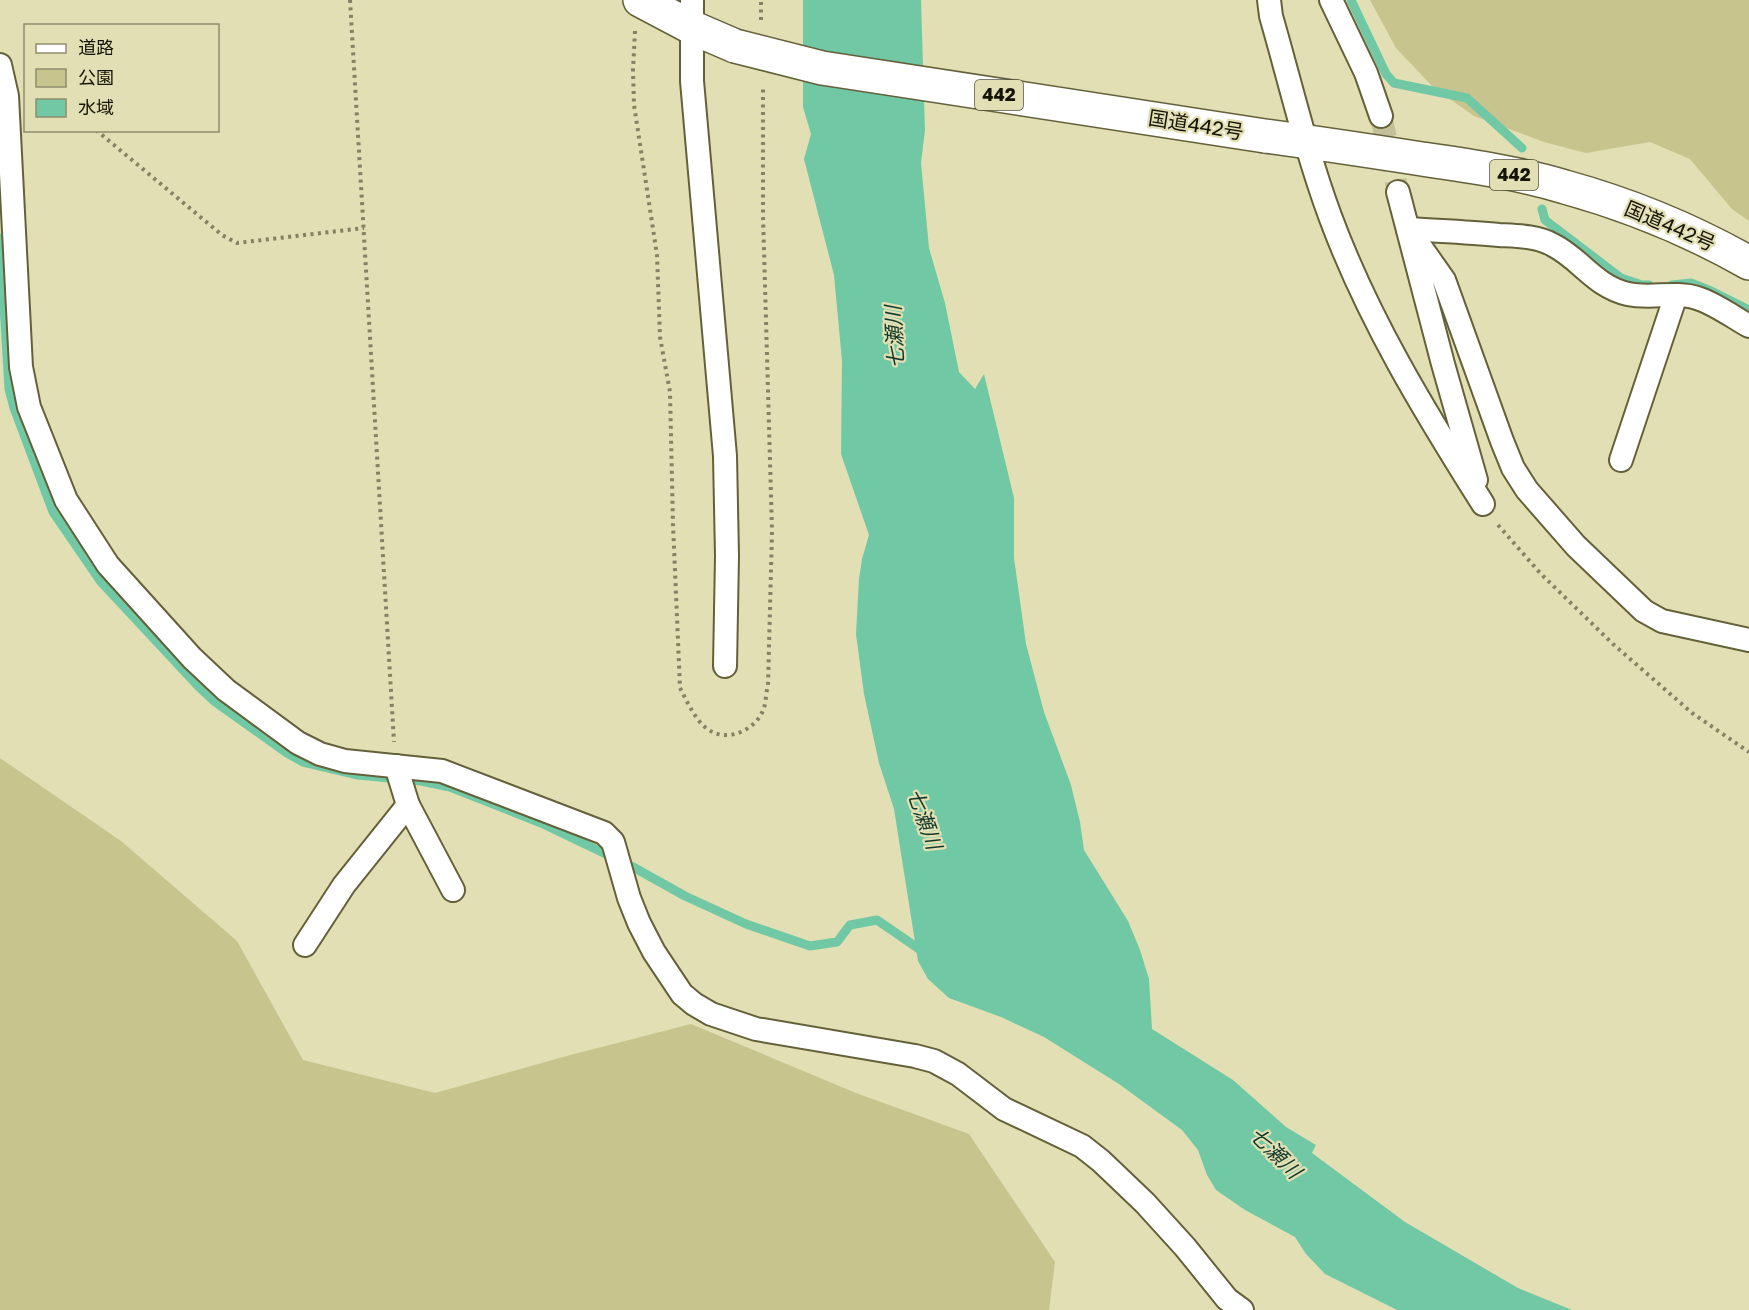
<svg xmlns="http://www.w3.org/2000/svg" width="1749" height="1310" font-family="'Golos Text','Noto Sans JP',sans-serif">
<style>
.green{fill:#c7c48e}
.water{fill:#70c9a4}
.lines{fill:none;stroke-linecap:round;stroke-linejoin:round}
.stream{stroke:#70c9a4;stroke-width:9}
.minor-tunnel{stroke:#c2c099;stroke-width:22;stroke-dasharray:22 11;stroke-linecap:butt}
.minor-casing{stroke:#64613a;stroke-width:26}
.trunk-casing{stroke:#64613a;stroke-width:36}
.path{stroke:#848263;stroke-width:4;stroke-dasharray:3 4.5;stroke-linecap:butt}
.minor{stroke:#fff;stroke-width:22}
.trunk{stroke:#fff;stroke-width:33}
.trunk-bridge-casing{stroke:#64613a;stroke-width:36;stroke-linecap:butt}
.trunk-bridge{stroke:#fff;stroke-width:33}
.labels{text-anchor:middle;stroke-width:4.5;stroke-linejoin:round;paint-order:stroke}
.shield{fill:#e1dfb3;stroke:#525038;stroke-width:1.5}
.shield-label{font-size:18px;font-weight:bold;fill:#141304}
.street-label{font-size:20px;fill:#141304;stroke:#e1dfb3}
.water-label{font-size:21px;font-style:italic;fill:#133b2c;stroke:#e1dfb3}
</style>
<rect width="100%" height="100%" fill="#e1dfb3"/>
<g class="green">
<polygon points="1370,0 1749,0 1749,221 1732,209 1690,159 1650,142 1586,153 1544,142 1474,116 1433,87 1396,48"/>
<polygon points="0,758 121,841 237,941 303,1060 435,1093 563,1057 691,1024 856,1093 969,1134 1055,1262 1049,1310 0,1310"/>
</g>
<polygon class="water" points="803,0 921,0 925,130 921,163 929,248 945,303 959,372 975,389 984,374 1014,498 1014,558 1026,644 1044,712 1071,785 1080,822 1084,850 1128,921 1140,950 1149,979 1152,1029 1233,1080 1286,1127 1316,1145 1312,1153 1405,1222 1518,1288 1572,1310 1397,1310 1325,1274 1306,1254 1295,1237 1245,1210 1216,1190 1207,1175 1198,1150 1182,1130 1119,1084 1044,1037 1001,1017 949,998 928,979 918,961 894,809 879,763 864,694 856,634 859,579 862,559 869,535 841,454 842,361 834,275 804,159 811,134 803,107"/>
<g class="lines">
<g class="stream">
<polyline points="1351,0 1386,74 1394,83 1467,98 1522,148"/>
<polyline points="1542,209 1545,220 1621,278 1642,285 1649,285"/>
<polyline points="0,238 9,389 14,408 53,512 101,582 198,686 214,701 287,753 303,762 358,775 421,781 450,787 541,823 633,867 685,896 746,924 810,946 837,942 850,925 877,920 925,953"/>
<polyline points="1672,285 1691,283 1711,291 1749,310"/>
</g>
<polyline class="minor-tunnel" points="1381,116 1398,192"/>
<g class="minor-casing">
<g id="minor">
<polyline points="692,0 692,81 725,456 727,556 725,666"/>
<path d="M1269,0L1271,16C1290,82 1306,151 1330,216C1368,319 1425,412 1483,504"/>
<polyline points="1331,0 1366,73 1381,116"/>
<polyline points="0,65 7,96 21,367 29,407 66,500 108,565 192,658 226,690 298,743 320,754 345,761 442,771 604,833 613,842 629,898 639,923 654,952 682,994 694,1004 711,1014 756,1029 915,1056 934,1061 958,1074 1004,1109 1082,1146 1101,1161 1145,1203 1185,1247 1227,1299 1242,1310"/>
<polyline points="1398,192 1443,364 1476,480"/>
<polyline points="1408,229 1444,280 1502,441 1513,468 1527,490 1576,546 1644,611 1662,621 1749,640"/>
<path d="M1408,229C1439,231 1469,232 1499,235C1517,236 1537,236 1553,245C1581,259 1594,286 1628,294C1650,299 1675,291 1697,298C1714,303 1733,317 1749,326"/>
<polyline points="1621,460 1676,295"/>
<polyline points="396,766 408,805 453,890"/>
<polyline points="305,945 344,885 408,805"/>
</g>
</g>
<g class="trunk-casing">
<g id="trunk">
<polyline points="640,0 691,27 735,46"/>
<path d="M1265,136C1317,143 1370,151 1422,159C1470,166 1519,173 1565,187C1630,205 1691,230 1749,263"/>
</g>
</g>
<g class="path">
<polyline points="350,0 394,742"/>
<polyline points="761,20 761,0"/>
<path d="M635,31L633,70L634,105L657,255L660,337L670,392L673,524L680,688C687,701 694,718 706,728C726,744 756,731 764,708C766,701 766,692 768,685L772,531L763,215V85"/>
<polyline points="96,130 222,235 237,243 364,228"/>
<polyline points="1498,525 1541,574 1613,644 1692,713 1749,752"/>
</g>
<use href="#minor" class="minor"/>
<use href="#trunk" class="trunk"/>
<g class="trunk-bridge-casing">
<polyline id="trunk-bridge" points="735,46 822,68 1265,136"/>
</g>
<use href="#trunk-bridge" class="trunk-bridge"/>
</g>
<g class="labels">
<g class="shield">
<rect x="975" y="80" width="48" height="30" rx="4.5"/>
<rect x="1490" y="160" width="48" height="30" rx="4.5"/>
</g>
<g class="shield-label">
<text x="999" y="101">442</text>
<text x="1514" y="181">442</text>
</g>
<g class="street-label">
<text transform="translate(1196 125) rotate(9)" y="7">国道442号</text>
<text transform="translate(1670 226) rotate(23)" y="7">国道442号</text>
</g>
<g class="water-label">
<text transform="translate(895 337) rotate(-93)" y="7">七瀬川</text>
<text transform="translate(924 819) rotate(70)" y="7">七瀬川</text>
<text transform="translate(1275 1153) rotate(45)" y="7">七瀬川</text>
</g>
</g>
<rect x="24" y="24" width="195" height="108" fill="#e1dfb3" stroke="#8f8d6d" stroke-width="1.5"/>
<rect x="36" y="44" width="30" height="9" fill="#ffffff" stroke="#8f8d6d" stroke-width="1.5"/>
<text x="78" y="54" font-size="18" fill="#141304">道路</text>
<rect x="36" y="69" width="30" height="18" fill="#c7c48e" stroke="#8f8d6d" stroke-width="1.5"/>
<text x="78" y="84" font-size="18" fill="#141304">公園</text>
<rect x="36" y="99" width="30" height="18" fill="#70c9a4" stroke="#8f8d6d" stroke-width="1.5"/>
<text x="78" y="114" font-size="18" fill="#141304">水域</text>
</svg>
